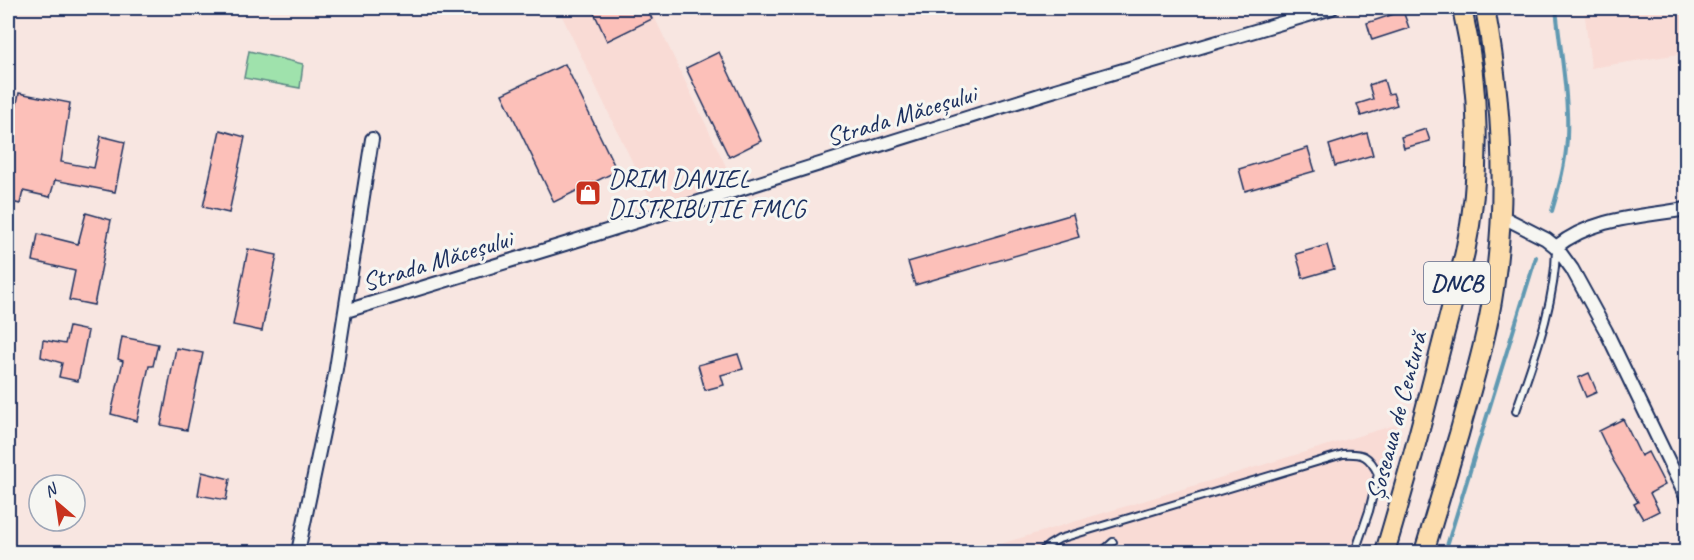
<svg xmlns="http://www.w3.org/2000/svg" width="1694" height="560" font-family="Caveat,sans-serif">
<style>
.built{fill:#f9dbd5}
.green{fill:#9fe2ac;stroke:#5d8885;stroke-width:1.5}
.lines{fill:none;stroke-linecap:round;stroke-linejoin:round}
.stream{stroke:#6199b2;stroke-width:4}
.building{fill:#fcc0b9;stroke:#1b2f5e;stroke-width:1.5}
.service-casing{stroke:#1b2f5e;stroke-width:10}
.minor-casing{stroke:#1b2f5e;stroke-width:16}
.primary-casing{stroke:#1b2f5e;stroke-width:22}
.service{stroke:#f6f6f2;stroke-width:6}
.minor{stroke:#f6f6f2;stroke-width:12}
.primary{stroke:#fcdcac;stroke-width:18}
.labels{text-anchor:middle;stroke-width:6;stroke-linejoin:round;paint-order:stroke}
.shield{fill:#f6f6f2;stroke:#5d6b8a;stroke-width:1.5}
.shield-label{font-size:24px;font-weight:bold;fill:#1b2f5e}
.street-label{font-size:26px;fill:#1b2f5e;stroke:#f6f6f2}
.poi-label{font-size:26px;fill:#1b2f5e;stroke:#f6f6f2;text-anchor:start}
</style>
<rect width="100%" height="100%" fill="#f8e6e1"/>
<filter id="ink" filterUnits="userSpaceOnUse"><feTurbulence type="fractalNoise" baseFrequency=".0167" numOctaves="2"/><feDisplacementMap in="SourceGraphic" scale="12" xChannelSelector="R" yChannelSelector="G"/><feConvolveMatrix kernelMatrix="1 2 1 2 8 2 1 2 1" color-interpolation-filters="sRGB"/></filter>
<g filter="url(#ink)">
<g class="built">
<polygon points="558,8 650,8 734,183 655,209"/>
<polygon points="1584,8 1686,8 1686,53 1591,68"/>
<polygon points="1398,424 1361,552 974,552"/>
</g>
<polygon class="green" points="249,51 303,64 300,88 244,78"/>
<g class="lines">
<g class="stream">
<path d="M1552,211C1559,187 1566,162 1567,138C1569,95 1560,50 1556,8"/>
<polyline points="1445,552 1536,257"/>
</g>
</g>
<g class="building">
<polygon points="592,8 647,8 652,19 607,41"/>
<polygon points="1403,11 1409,28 1372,40 1367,23"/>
<polygon points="719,52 761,141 729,157 686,68"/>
<polygon points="565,64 617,171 554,202 502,94"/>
<polygon points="1384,80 1388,94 1393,93 1397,105 1361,116 1357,104 1373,99 1369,85"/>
<polygon points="19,93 70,103 61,162 94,168 101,136 125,142 115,192 55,180 50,197 23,191 20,204 8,201 8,164 12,144 8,143 8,133 11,134"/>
<polygon points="1426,129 1430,141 1404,148 1401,137"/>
<polygon points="220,130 245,137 229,213 203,207"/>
<polygon points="1367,133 1373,155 1335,166 1329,145"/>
<polygon points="1308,148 1315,171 1245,191 1239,169"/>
<polygon points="86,213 111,220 94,305 69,300 75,271 33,261 38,234 78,244"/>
<polygon points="1073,214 1079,237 915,285 908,262"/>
<polygon points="1327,245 1334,269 1303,278 1296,254"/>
<polygon points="248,249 277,255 262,331 233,325"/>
<polygon points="69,327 88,331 78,381 59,377 62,363 41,357 43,340 65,344"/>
<polygon points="122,337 158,344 153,366 149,366 137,421 111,414 123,361 118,359"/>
<polygon points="176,348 203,353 187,430 161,425"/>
<polygon points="738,354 743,369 721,375 724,385 705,390 698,365"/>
<polygon points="1589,373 1597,392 1586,397 1578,378"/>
<polygon points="1623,419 1641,456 1648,452 1665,485 1650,493 1659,511 1643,519 1634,504 1638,502 1614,462 1599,431"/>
<polygon points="202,472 230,479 226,500 198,495"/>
</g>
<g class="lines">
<g class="service-casing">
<g id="service">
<path d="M1516,411C1534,358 1555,305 1556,249"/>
<path d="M1041,552L1049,545L1059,539L1343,454C1363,453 1369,455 1378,474L1369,511L1355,552"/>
<polyline points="1102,552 1113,542"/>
</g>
</g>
<g class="minor-casing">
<g id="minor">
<polyline points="1501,216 1546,239 1556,247 1572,269 1606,331 1686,497"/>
<path d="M1556,247C1594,217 1640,217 1686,209"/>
<polyline points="346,311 565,244 1049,92 1332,8"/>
<polyline points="298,552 335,375 372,139"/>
</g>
</g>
<g class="primary-casing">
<g id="primary">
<path d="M1385,552C1404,488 1422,424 1438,359C1447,323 1457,288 1465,252C1482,173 1480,87 1462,8"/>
<path d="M1424,552C1436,513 1447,474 1459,434C1472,386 1487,338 1494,288C1508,194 1502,101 1485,8"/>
</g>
</g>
<use href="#service" class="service"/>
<use href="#minor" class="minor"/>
<use href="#primary" class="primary"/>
</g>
</g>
<defs>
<g id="shop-square" transform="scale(1.35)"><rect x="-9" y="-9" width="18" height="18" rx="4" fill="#c8321e" stroke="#f6f6f2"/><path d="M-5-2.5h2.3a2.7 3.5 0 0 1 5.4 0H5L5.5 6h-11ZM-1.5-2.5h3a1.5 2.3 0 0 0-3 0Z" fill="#fff"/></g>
</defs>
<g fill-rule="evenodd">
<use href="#shop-square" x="588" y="193"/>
</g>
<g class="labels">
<rect class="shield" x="1424" y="262" width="66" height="42" rx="4.5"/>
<g class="shield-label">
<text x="1457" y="291">DNCB</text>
</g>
<g class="street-label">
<text transform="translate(901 115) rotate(-17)" y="9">Strada Măceșului</text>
<text transform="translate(437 260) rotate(-17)" y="9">Strada Măceșului</text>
<text transform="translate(1396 416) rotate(-75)" y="9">Șoseaua de Centură</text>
</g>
<g class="poi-label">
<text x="608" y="187">DRIM DANIEL<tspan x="608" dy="30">DISTRIBUȚIE FMCG</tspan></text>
</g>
</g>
<rect width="1694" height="560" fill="none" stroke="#f6f6f2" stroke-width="30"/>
<rect x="15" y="15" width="1664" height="530" fill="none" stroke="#1b2f5e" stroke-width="2" filter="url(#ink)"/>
<g transform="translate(57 503) rotate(331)"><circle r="28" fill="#f6f6f2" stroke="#9ea6b7" stroke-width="1.5"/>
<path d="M0-4.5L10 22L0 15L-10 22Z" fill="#c8321e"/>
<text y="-9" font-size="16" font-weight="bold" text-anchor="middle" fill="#1b2f5e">N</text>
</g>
</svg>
